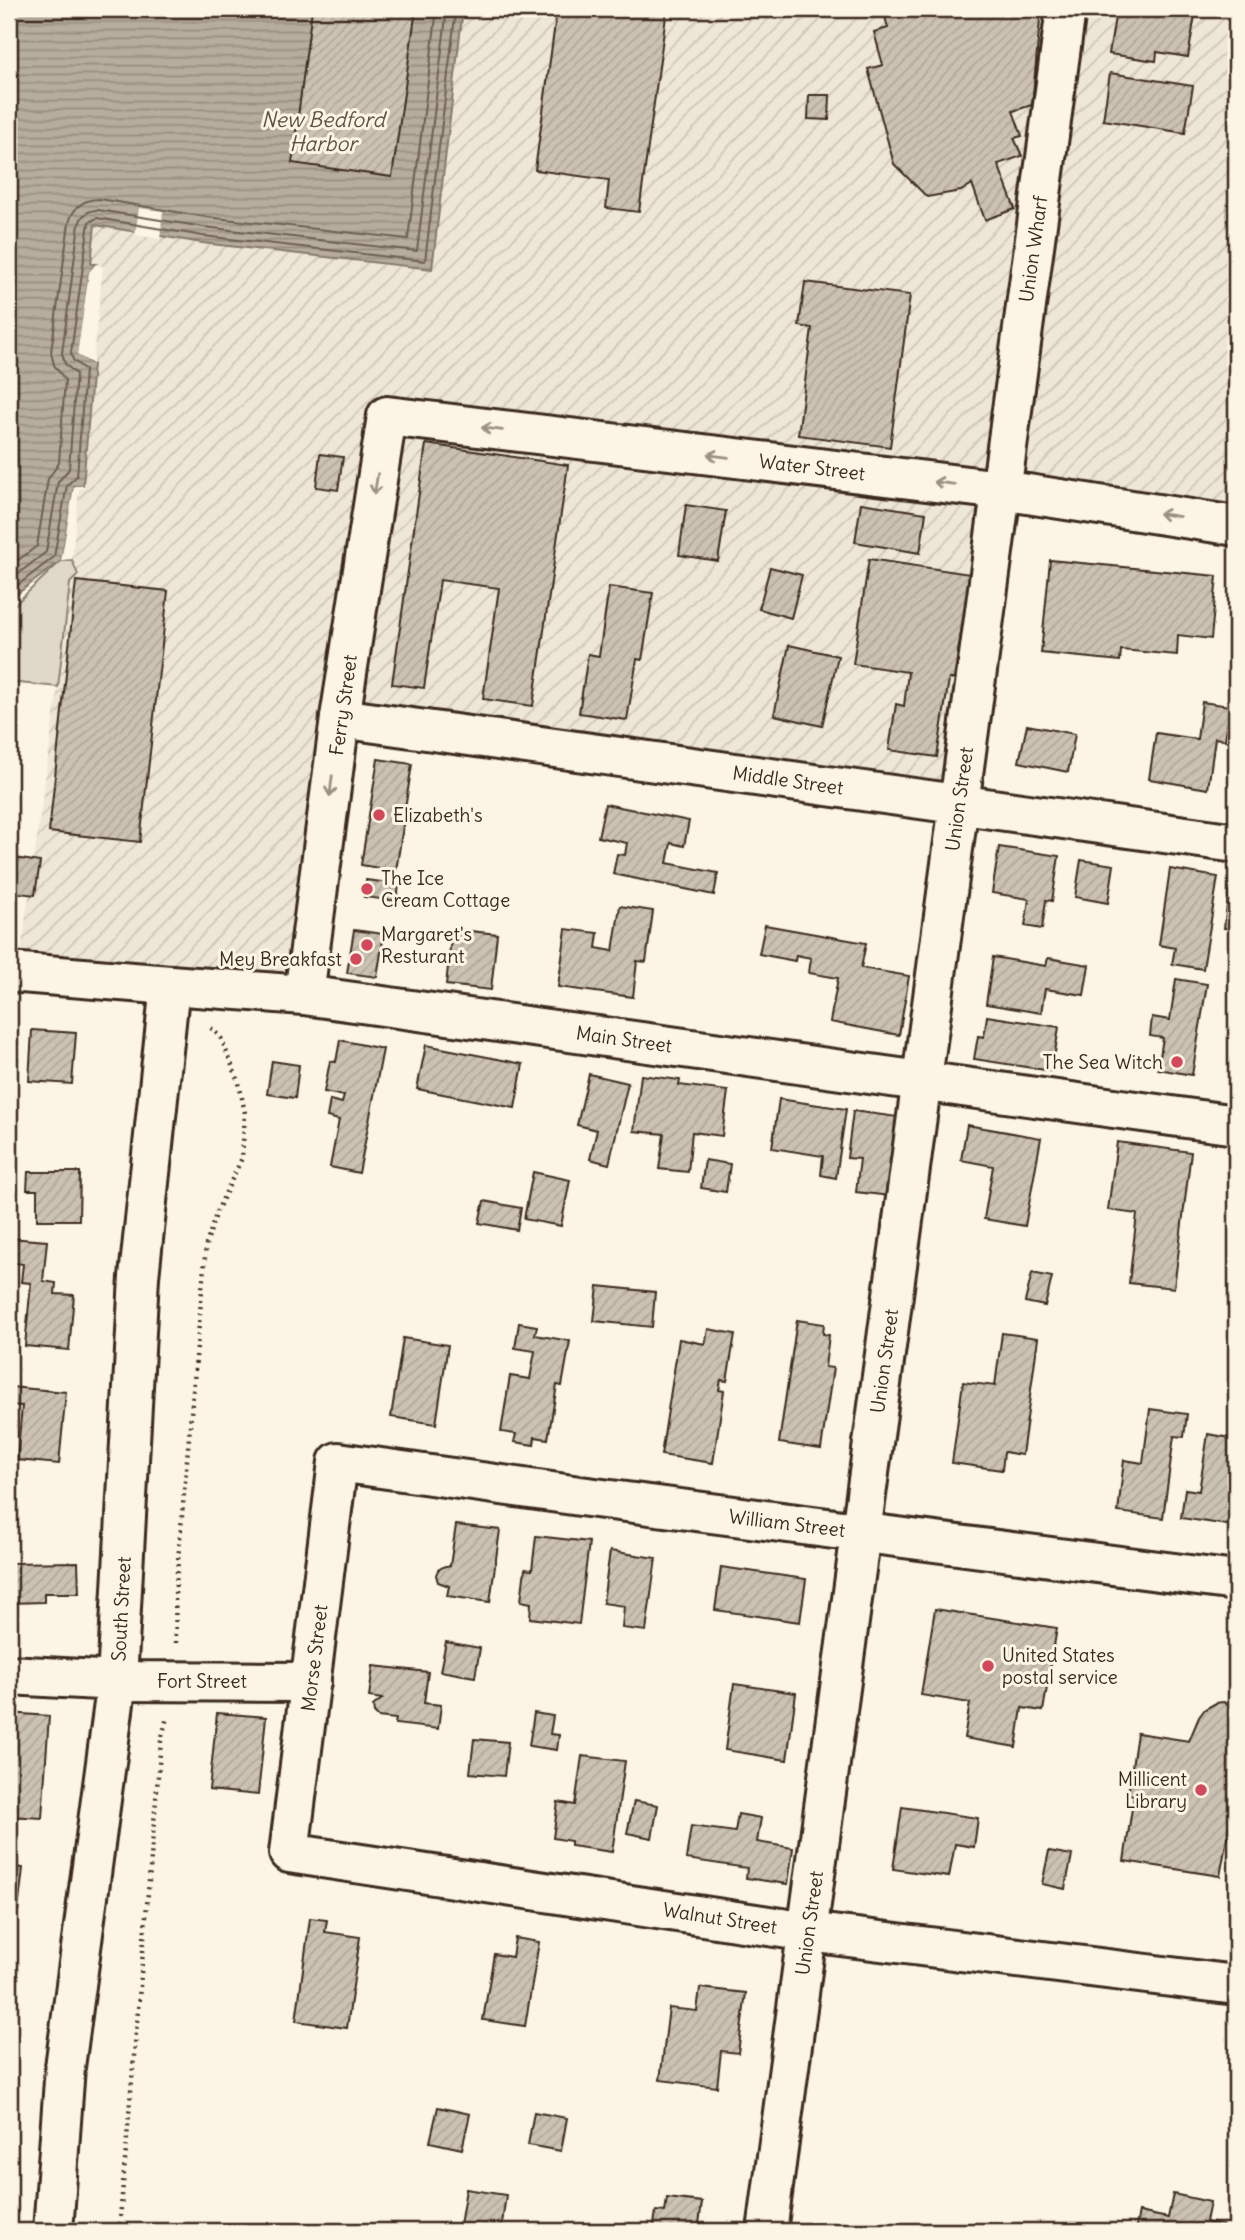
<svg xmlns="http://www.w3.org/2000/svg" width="1245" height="2240" font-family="Delius,sans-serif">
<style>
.industrial{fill:url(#industrial-furrows)}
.grass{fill:#e0d8c8;stroke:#8e8173;stroke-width:2}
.water{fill:url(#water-rules);stroke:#85796b;stroke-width:2}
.pier{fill:#fcf5e5}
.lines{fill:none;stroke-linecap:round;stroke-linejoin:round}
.shore{stroke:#6d5e51;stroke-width:2}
.building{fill:url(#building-hatch);stroke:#3b2a1e;stroke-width:2}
.street-casing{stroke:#3b2a1e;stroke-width:44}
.secondary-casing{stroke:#3b2a1e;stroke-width:44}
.path{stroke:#3b2a1e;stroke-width:4.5;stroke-dasharray:2 5;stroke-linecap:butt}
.street{stroke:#fcf5e5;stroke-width:38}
.secondary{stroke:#fcf5e5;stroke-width:38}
.oneway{stroke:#9c9082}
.poi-dot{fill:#d1495b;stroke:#fcf5e5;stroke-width:2.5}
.labels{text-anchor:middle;stroke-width:6;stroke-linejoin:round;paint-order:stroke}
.street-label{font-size:19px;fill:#3b2a1e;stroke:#fcf5e5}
.poi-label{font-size:19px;fill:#3b2a1e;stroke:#fcf5e5;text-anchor:start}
.water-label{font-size:21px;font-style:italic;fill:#605144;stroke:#fcf5e5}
</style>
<defs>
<pattern id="industrial-furrows" width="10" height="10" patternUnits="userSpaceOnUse" patternTransform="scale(1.75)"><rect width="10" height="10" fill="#eee6d6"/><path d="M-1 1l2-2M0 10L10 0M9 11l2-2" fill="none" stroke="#cdc5b7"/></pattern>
<pattern id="water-rules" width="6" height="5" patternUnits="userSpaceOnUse" patternTransform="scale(1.75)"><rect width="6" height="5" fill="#b7ad9e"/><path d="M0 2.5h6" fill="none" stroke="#968d80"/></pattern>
<pattern id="building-hatch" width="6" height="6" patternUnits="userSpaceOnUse" patternTransform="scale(1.75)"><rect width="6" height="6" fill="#ccc2b3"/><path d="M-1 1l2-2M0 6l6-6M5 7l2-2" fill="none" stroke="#b0a79a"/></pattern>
</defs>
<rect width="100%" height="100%" fill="#fcf5e5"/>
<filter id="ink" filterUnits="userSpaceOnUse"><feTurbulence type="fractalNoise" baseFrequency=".0143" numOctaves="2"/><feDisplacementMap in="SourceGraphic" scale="14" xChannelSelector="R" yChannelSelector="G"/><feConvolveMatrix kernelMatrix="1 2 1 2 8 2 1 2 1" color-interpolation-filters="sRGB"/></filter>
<g filter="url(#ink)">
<polygon class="industrial" points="463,9 1236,9 1236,526 1001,490 959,803 341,718 304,995 18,973 58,687 103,266 91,264 95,225 202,243 432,269"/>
<polygon class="grass" points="72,560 78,575 70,583 58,687 9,682 9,610 61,561"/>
<polygon class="water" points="9,9 463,9 432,269 202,243 95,225 91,264 96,264 89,273 78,355 93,364 83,486 74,486 61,561 9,600"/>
<g class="pier">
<polygon points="139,208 163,211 160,239 135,235"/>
<polygon points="96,264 99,265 92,274 81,353 93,360 93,364 77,355 89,272"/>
<polygon points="74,486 83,486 86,488 77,489 64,561 61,561"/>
</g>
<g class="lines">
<g class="shore">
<path d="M9,567L37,546L48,479L59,463L65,380L54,365L51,352L69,223C73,207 83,199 100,199L206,217L408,239L437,9"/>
<path d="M9,581L46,552L58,482L69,469L76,374L65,364L62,353L79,224C82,215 88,210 98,210L204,227L417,251L447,9"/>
<polyline points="9,592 54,557 67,485 77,476 85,370 73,360 71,353 89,222 97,218 203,236 425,261 456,9"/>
</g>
</g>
<g class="building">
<polygon points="312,9 416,9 392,177 292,163"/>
<polygon points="557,9 667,9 639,212 606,208 609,180 535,170"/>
<polygon points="883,9 1041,9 1032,105 1013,111 1022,136 1014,138 1022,156 998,164 1015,209 985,220 972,184 961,191 927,197 894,164 868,69 883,65 874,32 888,28"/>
<polygon points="1160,9 1195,15 1188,57 1157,52 1156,61 1109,54 1116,11 1159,17"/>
<polygon points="1110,73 1193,86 1185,133 1103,120"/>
<polygon points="809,95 830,95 829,120 808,119"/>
<polygon points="805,282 910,295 890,447 798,435 812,328 799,326"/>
<polygon points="426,444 568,465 533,706 483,699 499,588 440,580 424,688 392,684"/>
<polygon points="320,454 343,457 338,490 316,487"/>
<polygon points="861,503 926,513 920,553 855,542"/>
<polygon points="686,505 726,511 718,561 679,555"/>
<polygon points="869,559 970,574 954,679 949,679 937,757 889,750 896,704 904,706 908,672 853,664"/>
<polygon points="1050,560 1217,576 1211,639 1178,635 1177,655 1121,650 1120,661 1041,653"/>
<polygon points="770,567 802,575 791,618 759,609"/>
<polygon points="76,581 168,591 140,842 49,832"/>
<polygon points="609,587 653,593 642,660 637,659 627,720 579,713 588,654 599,656"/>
<polygon points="789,645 838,656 822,726 774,715"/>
<polygon points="1202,702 1230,706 1225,740 1215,738 1208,789 1149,779 1156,733 1197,739"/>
<polygon points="1027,725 1075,734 1068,772 1019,762"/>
<polygon points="378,759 412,764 405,809 412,810 410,821 404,820 396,871 361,865"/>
<polygon points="605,804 689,821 684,846 671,843 667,863 718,873 714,895 613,874 617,854 625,855 627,843 598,837"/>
<polygon points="999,847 1059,856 1052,901 1046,900 1042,929 1025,926 1029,899 992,893"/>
<polygon points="15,858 40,862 35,895 11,892 9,900 9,866 14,866"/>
<polygon points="1081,860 1114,865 1108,903 1075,897"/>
<polygon points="1170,869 1218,877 1203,969 1172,964 1175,948 1159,945"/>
<polygon points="1231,875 1236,876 1236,929 1224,928"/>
<polygon points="366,880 399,884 397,901 364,897"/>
<polygon points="620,906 653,911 646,962 637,961 633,997 558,987 566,929 598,933 596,948 613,951"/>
<polygon points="765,925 866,943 861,968 909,976 899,1035 830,1022 838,978 809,973 811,958 796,955 795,961 759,954"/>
<polygon points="452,929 497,934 491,990 446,985"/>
<polygon points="354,930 384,934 377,977 347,973"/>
<polygon points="993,957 1046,966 1048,958 1089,965 1084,995 1045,989 1041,1013 986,1004"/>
<polygon points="1176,979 1207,984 1192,1075 1158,1069 1163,1038 1150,1036 1152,1017 1170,1020"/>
<polygon points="987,1016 1059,1027 1052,1071 974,1059 978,1036 984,1037"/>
<polygon points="32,1030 76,1033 72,1084 29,1081"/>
<polygon points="340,1040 383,1049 359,1173 330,1167 339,1120 327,1117 330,1100 342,1103 344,1096 324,1092 330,1061 336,1062"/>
<polygon points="426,1045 523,1064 515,1108 417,1089"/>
<polygon points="272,1061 299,1065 295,1098 267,1094"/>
<polygon points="589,1074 628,1083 609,1164 590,1159 597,1130 577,1125"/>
<polygon points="641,1075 680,1080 679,1085 728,1091 722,1136 692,1132 688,1172 659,1169 664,1134 634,1131"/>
<polygon points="779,1099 846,1109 836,1178 821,1175 823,1156 772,1148"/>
<polygon points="853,1111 898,1117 890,1196 856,1192 860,1159 847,1158"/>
<polygon points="967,1125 1041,1138 1025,1226 984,1219 993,1166 961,1160"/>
<polygon points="1117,1142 1191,1152 1174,1288 1129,1283 1137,1214 1108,1210"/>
<polygon points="705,1160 730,1164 726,1192 701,1188"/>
<polygon points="28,1172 80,1172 79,1220 37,1220 37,1190 27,1190"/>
<polygon points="533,1172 570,1180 561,1226 524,1219"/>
<polygon points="484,1201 521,1208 517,1230 479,1223"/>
<polygon points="9,1238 47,1241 43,1281 56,1283 55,1294 74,1295 69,1350 25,1346 31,1283 21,1282 23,1264 9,1262"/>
<polygon points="1032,1273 1052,1277 1045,1306 1025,1302"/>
<polygon points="598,1286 655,1292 652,1327 594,1321"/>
<polygon points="797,1320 824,1324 823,1334 829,1335 825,1367 833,1368 821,1449 779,1443"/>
<polygon points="519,1323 537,1326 535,1335 570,1341 562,1386 557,1385 548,1439 535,1437 534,1445 514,1442 516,1434 501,1432 510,1376 530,1379 535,1351 515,1348"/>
<polygon points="708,1329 735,1334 727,1381 721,1380 719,1390 724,1391 713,1463 661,1455 679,1339 705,1344"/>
<polygon points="1002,1333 1038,1338 1022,1455 1004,1452 1002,1470 952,1463 963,1382 995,1386"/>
<polygon points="403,1338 448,1345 436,1424 391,1417"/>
<polygon points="10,1387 66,1392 59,1464 17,1460 22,1406 9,1405"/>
<polygon points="1150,1409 1187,1414 1184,1437 1174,1436 1163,1518 1118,1512 1124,1460 1143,1463"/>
<polygon points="1208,1434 1236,1439 1230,1488 1236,1489 1234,1526 1181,1518 1185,1489 1199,1491"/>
<polygon points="456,1525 500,1530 490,1602 447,1596 449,1586 438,1582 436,1575 438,1570 445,1566 450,1566"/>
<polygon points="536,1536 589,1542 579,1624 530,1618 531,1603 521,1601 525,1569 532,1570"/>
<polygon points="610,1551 656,1558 646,1631 622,1628 624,1606 603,1603"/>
<polygon points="78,1562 79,1593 44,1593 44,1602 9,1603 9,1563"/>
<polygon points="721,1567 806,1579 800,1622 715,1610"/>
<polygon points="935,1609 1057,1628 1043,1711 1022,1708 1016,1747 964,1738 970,1703 921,1695"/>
<polygon points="446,1642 480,1648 475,1677 440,1671"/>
<polygon points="373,1666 428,1672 424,1703 441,1705 438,1729 395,1724 396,1719 378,1717 374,1713 373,1706 382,1699 369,1697"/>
<polygon points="734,1684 796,1693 787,1760 725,1750"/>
<polygon points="1223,1702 1236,1707 1236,1807 1233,1807 1220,1876 1124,1861 1134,1795 1128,1794 1137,1733 1189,1741 1199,1717 1205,1709 1216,1703"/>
<polygon points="9,1713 49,1716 42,1818 9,1816"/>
<polygon points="217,1713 266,1717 258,1795 209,1790"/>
<polygon points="534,1713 553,1716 550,1734 559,1735 557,1750 529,1746"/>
<polygon points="474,1739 508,1742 504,1776 470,1773"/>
<polygon points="582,1756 625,1761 612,1852 571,1846 571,1841 553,1838 558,1802 575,1805"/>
<polygon points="634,1801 658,1805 652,1838 627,1833"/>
<polygon points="902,1807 978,1818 974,1847 955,1844 949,1877 893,1869"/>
<polygon points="738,1814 761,1818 757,1842 793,1848 788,1884 746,1878 747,1868 686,1859 691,1826 735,1832"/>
<polygon points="1049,1851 1072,1855 1065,1889 1042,1884"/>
<polygon points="9,1866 23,1868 18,1911 9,1910"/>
<polygon points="310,1918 327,1920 325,1932 360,1937 347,2028 296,2021"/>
<polygon points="515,1938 539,1942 525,2026 483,2020 494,1954 512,1957"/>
<polygon points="700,1988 746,1993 738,2053 721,2051 717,2087 660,2080 669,2008 697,2011"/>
<polygon points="438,2107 470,2114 462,2149 430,2142"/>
<polygon points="534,2112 567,2118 561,2151 528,2145"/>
<polygon points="466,2189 506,2195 501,2231 459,2231"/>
<polygon points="1173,2194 1210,2202 1206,2222 1236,2228 1236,2231 1135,2231 1139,2212 1168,2218"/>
<polygon points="667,2198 702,2202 699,2224 711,2226 710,2231 653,2231 656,2211 665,2212"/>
<polygon points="306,2225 331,2231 304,2231"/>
</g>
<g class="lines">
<g class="street-casing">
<g id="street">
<polyline points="340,718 1236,843"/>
<polyline points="9,972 170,985"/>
<polyline points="304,995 340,718 387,416 1001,490 1236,526"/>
<polyline points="1236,1581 580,1496 338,1462 289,1853 808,1932 1236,1985"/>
<polyline points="9,1675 117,1681 311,1682"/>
<polyline points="767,2231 1066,9"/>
</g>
</g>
<g class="secondary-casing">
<polyline id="secondary" points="53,2231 65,2067 117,1681 139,1277 170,985 304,995 1236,1125"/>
</g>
<g class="path">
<polyline points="176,1643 175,1595 206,1245 217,1211 242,1158 245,1113 239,1083 221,1038 209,1026"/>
<polyline points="119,2231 161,1741 167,1717"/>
</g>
<use href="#street" class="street"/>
<use href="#secondary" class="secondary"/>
</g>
<defs><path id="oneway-shaft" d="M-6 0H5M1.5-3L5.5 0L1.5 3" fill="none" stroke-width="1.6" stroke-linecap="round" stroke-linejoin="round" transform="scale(1.75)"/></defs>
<g class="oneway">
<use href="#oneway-shaft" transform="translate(492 429) rotate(-173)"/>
<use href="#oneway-shaft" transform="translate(718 456) rotate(-173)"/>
<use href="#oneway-shaft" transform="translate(944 483) rotate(-173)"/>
<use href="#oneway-shaft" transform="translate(376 484) rotate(99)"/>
<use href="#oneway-shaft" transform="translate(1169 515) rotate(-171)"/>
<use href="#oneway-shaft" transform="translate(331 786) rotate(97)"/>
</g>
</g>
<g class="poi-dot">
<circle cx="379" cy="815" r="7"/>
<circle cx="367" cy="889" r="7"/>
<circle cx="367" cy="945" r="7"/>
<circle cx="356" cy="959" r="7"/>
<circle cx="1177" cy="1062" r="7"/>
<circle cx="988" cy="1666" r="7"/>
<circle cx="1201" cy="1790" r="7"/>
</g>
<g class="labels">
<g class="street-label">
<text transform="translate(1033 249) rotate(-82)" y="7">Union Wharf</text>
<text transform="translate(812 467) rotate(7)" y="7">Water Street</text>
<text transform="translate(343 705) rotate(-82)" y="7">Ferry Street</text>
<text transform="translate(788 780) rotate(8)" y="7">Middle Street</text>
<text transform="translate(959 799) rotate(-82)" y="7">Union Street</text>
<text transform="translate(624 1039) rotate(8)" y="7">Main Street</text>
<text transform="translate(884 1361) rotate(-82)" y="7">Union Street</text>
<text transform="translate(787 1523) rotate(7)" y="7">William Street</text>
<text transform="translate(121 1609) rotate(-87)" y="7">South Street</text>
<text transform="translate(314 1658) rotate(-83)" y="7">Morse Street</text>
<text x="202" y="1688">Fort Street</text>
<text transform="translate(720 1918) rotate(9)" y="7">Walnut Street</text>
<text transform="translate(809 1923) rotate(-82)" y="7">Union Street</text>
</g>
<g class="poi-label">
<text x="393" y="822">Elizabeth's</text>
<text x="381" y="885">The Ice<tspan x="381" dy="22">Cream Cottage</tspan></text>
<text x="381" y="941">Margaret's<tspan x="381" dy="22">Resturant</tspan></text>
<text x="342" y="966" text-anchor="end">Mey Breakfast</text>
<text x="1163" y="1069" text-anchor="end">The Sea Witch</text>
<text x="1002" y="1662">United States<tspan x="1002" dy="22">postal service</tspan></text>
<text x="1187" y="1786" text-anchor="end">Millicent<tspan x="1187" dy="22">Library</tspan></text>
</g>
<g class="water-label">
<text x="323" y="127">New Bedford<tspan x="323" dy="24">Harbor</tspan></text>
</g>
</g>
<rect width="1245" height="2240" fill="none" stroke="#fcf5e5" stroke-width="35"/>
<rect x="18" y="18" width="1210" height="2205" fill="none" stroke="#3b2a1e" stroke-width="2.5" filter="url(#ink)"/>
</svg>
